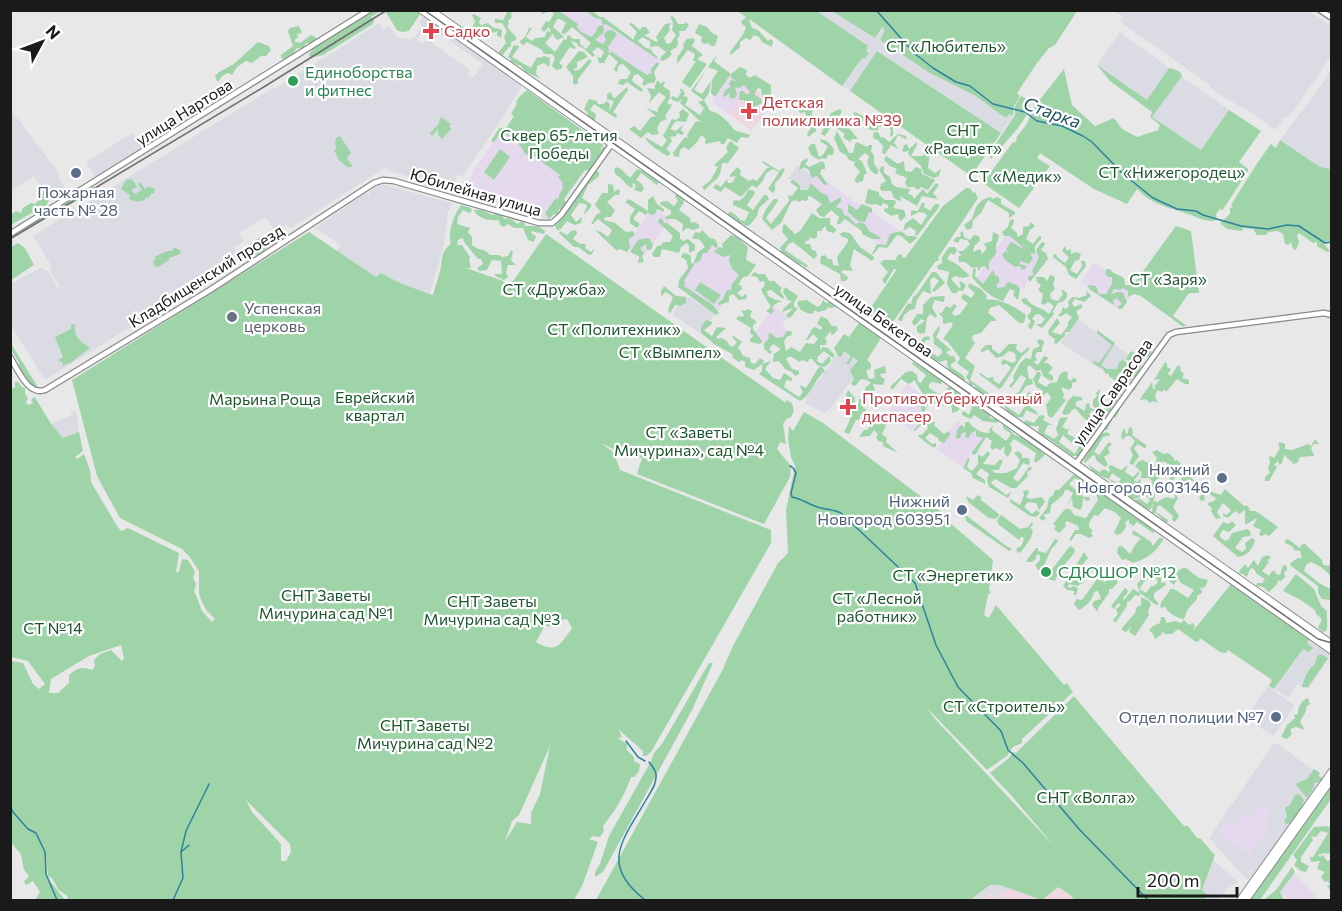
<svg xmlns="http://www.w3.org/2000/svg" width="1342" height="911" font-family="Commissioner,sans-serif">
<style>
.built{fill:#dadbe3;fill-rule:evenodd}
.education{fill:#e5d9ee}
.medical{fill:#efd7e2}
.green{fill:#9fd4a9;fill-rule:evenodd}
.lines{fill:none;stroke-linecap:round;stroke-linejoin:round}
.stream{stroke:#2e829e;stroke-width:1.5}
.minor-casing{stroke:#89898a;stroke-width:7}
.major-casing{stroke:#89898a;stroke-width:8}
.minor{stroke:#fff;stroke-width:4.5}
.major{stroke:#fff;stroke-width:6}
.tram{stroke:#6f6f70;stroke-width:1.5}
.health-dot{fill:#e0444e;stroke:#fff;stroke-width:2}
.leisure-dot{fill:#2e9e5b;stroke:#fff;stroke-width:2}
.service-dot{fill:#5c6f8a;stroke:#fff;stroke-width:2}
.worship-dot{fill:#6b7280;stroke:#fff;stroke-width:2}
.labels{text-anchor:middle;stroke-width:4.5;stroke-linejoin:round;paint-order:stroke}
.health-label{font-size:16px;fill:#be3a42;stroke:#fff;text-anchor:start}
.park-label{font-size:16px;fill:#1d552d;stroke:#fff}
.leisure-label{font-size:16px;fill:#27864d;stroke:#fff;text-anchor:start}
.street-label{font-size:16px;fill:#1a1a1a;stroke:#fff}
.service-label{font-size:16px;fill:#4e5e75;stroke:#fff;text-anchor:end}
.worship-label{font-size:16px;fill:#5b616d;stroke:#fff;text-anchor:start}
.water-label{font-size:18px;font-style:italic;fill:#205062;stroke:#fff}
</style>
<rect width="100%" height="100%" fill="#e8e8e9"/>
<g class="built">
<polygon points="815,11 832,11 875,38 881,27 887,31 880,40 908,60 928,72 967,91 1006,117 1009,114 1013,116 1001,133 878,51 850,91 842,86 862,57 865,59 869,53"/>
<polygon points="1114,11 1309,11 1328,24 1331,22 1331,56 1290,116 1285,117 1275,130 1248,110 1244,109 1217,93 1210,87 1210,85 1123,24 1120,21 1123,17"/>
<path d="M423,17H425L486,59L487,62L522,85L504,116L463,176L457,175L454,189L388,171L386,167L291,228L286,225L275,231L265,217L239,233L244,241L234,248L240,259L45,380L11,325V284L42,267L44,271L47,270L58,288L60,287L49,269L52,267L33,236L273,88L274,89L283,84L379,23L383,30L389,26L397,37L411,39L415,37L422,26L419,23ZM427,25L483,64L473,78L467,74L470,70L427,39L423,44L417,39Z"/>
<polygon points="1120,32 1169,68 1147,100 1097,65"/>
<polygon points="1331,68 1331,169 1320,167 1280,140 1326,79"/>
<polygon points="1181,76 1229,110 1201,150 1152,117"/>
<polygon points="10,109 59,173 59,178 66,189 49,199 34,176 11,191"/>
<polygon points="133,133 142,149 142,151 97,179 86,162"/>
<polygon points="798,165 812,175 812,182 805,191 788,179"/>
<polygon points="380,184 452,203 448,212 443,249 430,293 400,283 381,273 376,277 337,251 341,245 315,228 366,193 368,196 370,195 369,192"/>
<polygon points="689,297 715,314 699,333 673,315 677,307"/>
<polygon points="1078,319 1129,355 1113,377 1061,343"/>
<polygon points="841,349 863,365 831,408 824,413 805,403 809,393"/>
<polygon points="76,410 79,432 63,438 51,424 72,415 71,412"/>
<polygon points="1310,639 1329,653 1329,658 1309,688 1305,689 1298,684 1288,698 1275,689"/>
<polygon points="1268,686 1295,706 1273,736 1246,718"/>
<polygon points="1277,743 1323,778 1248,881 1209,838 1273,744"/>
<polygon points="1213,860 1238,882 1227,889 1218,900 1207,900 1202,890"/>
<polygon points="991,885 1000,885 1009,888 997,898 990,895 980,900 970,900"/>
</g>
<g class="education">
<polygon points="553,11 586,11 602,21 604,20 661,60 647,79"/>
<polygon points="732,74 748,85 729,115 712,102"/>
<polygon points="501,130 574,185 549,220 466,192 472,172"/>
<polygon points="814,172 856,203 857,202 898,230 886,248 832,210 831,211 804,192 812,182 810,179"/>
<polygon points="653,207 671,220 641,259 625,247"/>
<polygon points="1008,232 1044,258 1023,290 1021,288 1018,290 1012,286 1002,299 975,280"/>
<polygon points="731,236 741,279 717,313 679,286 703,250 711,243 722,250"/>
<polygon points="1094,262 1133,290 1123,307 1117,308 1081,282"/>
<polygon points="773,306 788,317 782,326 787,330 778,342 772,338 766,347 752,337"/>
<polygon points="907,384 932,402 912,431 887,414"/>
<polygon points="957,421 982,439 962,467 937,449"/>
<polygon points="1261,804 1272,813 1264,824 1269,828 1250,855 1217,832 1224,820 1234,826 1243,814 1251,817"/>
<polygon points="1293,872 1320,900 1288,900 1279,891"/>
</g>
<g class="medical">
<polygon points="748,85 773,102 752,131 729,115"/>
<polygon points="1058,887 1068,893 1075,900 988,900 985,897 990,895 997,898 1009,888 1042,900"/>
</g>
<g class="green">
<polygon points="815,10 868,46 866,51 869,53 865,59 862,58 842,86 749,19 752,28 758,30 768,41 771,39 773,41 772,47 762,42 759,37 754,35 750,40 746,38 740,42 740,47 731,55 730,52 744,33 746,27 742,24 741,22 746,17 737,11"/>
<polygon points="373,11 379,12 371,17 374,20 373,24 323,55 310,58 309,54 315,46"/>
<polygon points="386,11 416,11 420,14 409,31 402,32 397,30 385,11"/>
<polygon points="508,11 514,11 511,13 512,17 508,21 509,23 507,27 516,37 516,40 511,42 511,47 509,47 502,56 498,53 506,43 504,37 507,31 502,23 495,23 495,19 503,20"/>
<path d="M541,11H559L578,24L577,27L580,31L591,37L596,32L598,26L603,25L601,19L595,18L586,11H592L600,17H603L634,40V37L637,32L629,24L632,23L640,30L642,27H646L650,33L644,35L656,42L658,41L656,37L665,24L671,23L669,27L670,30L664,38L667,44L671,43L676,35L672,30L673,23L670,16L674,17L678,24H684L686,22L689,25L685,31H679L680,35L677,39L678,42L677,47L670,51L672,54L667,59L662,61L660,58L666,52L658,46L650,47V41L642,37L638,41L646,48L651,49L653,53L658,57L656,58L606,24L603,25L604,32L595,40L603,44L606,40L604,34L607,31L612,30L617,34L608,47L609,53L612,52L647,75L651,73V69L656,63H660L654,72L656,79L654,83H649L644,86L642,84L644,80L638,74L634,75L632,80C635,85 639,85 643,90L641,92L627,82L623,85L618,84L620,79H627L631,72L623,64L619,65L617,72L615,71L614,69L618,62L609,54L604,63H599L597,57L601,58L604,52L598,47L592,52L595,55L593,57L583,48L578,46L577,43L571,41L576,48L574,49L570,47L559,63L563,66L561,69L556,70L552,66L555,58L552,54H544L542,50L527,42L524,45L521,44L520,41L525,37L529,28H532L526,37L532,41L535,38L545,37L547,31L551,32L549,27L544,32L541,29L546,21L549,22L554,14L551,11L542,14ZM557,19H560L566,23L561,33L565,34L572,27L591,43L586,49L580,44V39H573L569,35L567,36V40L564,39L555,52L545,43L552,35L551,32L557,40L564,37L553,27Z"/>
<polygon points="832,11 1077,11 1055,45 1049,48 1037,63 1017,93 1020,96 1014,106 1013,116 1009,114 1006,118 974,95 928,72 880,40 885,30 882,27 875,38"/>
<polygon points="474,14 481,18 479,23 481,25 488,23 492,27 502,30 501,38 497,35 497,31 493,33 482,26 477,33 482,39 473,34 471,29 475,22 472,15"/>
<polygon points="699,24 707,27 712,33 718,36 715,46 711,46 708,43 704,44 701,41 702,37 695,33"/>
<polygon points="299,26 302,33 297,34 298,38 295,39 295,42 300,43 311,35 318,39 311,44 306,43 303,49 297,48 292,55 284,59 281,58 281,55 293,46 288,31 290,28"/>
<polygon points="693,38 695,40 692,46 703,55 697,59 707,64 690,88 682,82 696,61 693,61 695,54 688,50 677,64 677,58 684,47 683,44 687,39"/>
<polygon points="258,42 269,46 271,50 266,56 261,56 252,63 246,61 237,67 232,75 228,73 222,76 219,81 217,81 215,76 219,72 234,64"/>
<polygon points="514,45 519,46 519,47 512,57 531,68 537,57 540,58 544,56 550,58 549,67 544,63 537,66 536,74 541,79 526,72 521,66 511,62 511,59 508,57"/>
<polygon points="579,51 584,52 588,57 577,62 577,68 574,69 575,71 580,69 589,59 592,61 578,79 578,83 575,85 573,83 573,76 566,67"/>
<polygon points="877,51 1001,133 971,176 850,91"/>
<polygon points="717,54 714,61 731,74 740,67 747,70 746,75 750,78 755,75 771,85 771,95 769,101 762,95 761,89 758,88 754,94 761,99 762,103 750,109 747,108 744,100 739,100 740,91 743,91 747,95 750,92 744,85 739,88 735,87 737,95 734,99 729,97 730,92 725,97 723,96 725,90 731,87 729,84 731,80 737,81 731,78 731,74 715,97 711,93 712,80 718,71 708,67"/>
<path d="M1097,65L1147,100L1169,68C1173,69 1181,70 1182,76L1152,117L1201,150L1229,110L1261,131L1239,162L1248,169V171L1222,211L1221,208L1216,214L1217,220C1206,223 1200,218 1191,215C1171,208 1152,205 1137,189L1127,204L1094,189L1040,153L1037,158L1050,166L1019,208L983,183L1013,142L1015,143L1017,139L1016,138L1026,125L1035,106L1064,69L1072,105L1095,126L1114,118L1122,129L1137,137L1158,130L1160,125L1150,117L1152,112L1110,81Z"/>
<path d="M706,70L694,90L702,94L711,81L709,93L704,100L710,111C719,112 729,122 734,130L750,135L748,138L741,137L737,143L728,138L724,144H721L720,141L705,144L706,139L701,135L698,141L689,150L684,147L680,150L679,157L674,156L673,153L684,138L688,137L687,135L696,121L701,122L680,103L682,98L679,102L672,100L671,97L673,96L677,98L681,93L680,89H682L685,93L683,97L686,96L688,99L685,105L700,115L704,108L698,102L704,100L691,91Z"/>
<polygon points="657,81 659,81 660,84 664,81 665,82 663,86 670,91 670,98 667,103 672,105 665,116 667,119 660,122 657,129 659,134 652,135 648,132 641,138 629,129 634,126 640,131 651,117 656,116 646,108 658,112 658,108 666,97 659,92 649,103 651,96 647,88 655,89 655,85"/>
<polygon points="627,87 628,90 613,112 617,115 616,118 594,104 590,110 596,114 595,121 587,116 588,113 584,109 589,99 597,101 598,104 603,104 607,101 610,104 609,112 614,101 607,99 607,94 611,92 613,98 615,98"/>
<path d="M527,90L603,145L599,151L604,146L605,147L590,172L585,170L564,199L566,203L562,209H559L558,215L554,214L549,219L545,213L555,199L559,198V195L563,188L562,182L558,177L560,175L534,156L525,154C521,144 512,137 501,132L494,142L491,141L499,128H506L514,116L511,114L517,104L516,103L518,98Z"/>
<path d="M1021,96L1030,101C1030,121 1004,142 991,159L989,154L1015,115V106Z"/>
<polygon points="811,102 817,104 811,114 824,121 820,122 816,126 816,131 808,137 807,134 814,123 811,118 806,116 805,112 801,113 792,106 794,103 805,110"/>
<path d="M683,109L689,114L686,122L676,121L670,129L676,131L683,125L681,130L684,133L682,135L677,133L676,136L670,137L672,141L666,149L670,152V155L667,156C661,152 647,144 645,137L662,147L667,140L663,136L672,119L676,120L680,117L679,112Z"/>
<polygon points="840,109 842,112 836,120 842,123 844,127 850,129 858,139 852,139 850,142 843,137 845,134 832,125 825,136 821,134 831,113"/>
<path d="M855,112L863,116L870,126L875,125L879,116L882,117L883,121L893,126V135L890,137L891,130L885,125L881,127L879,125L878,130C871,131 866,129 863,122H859L853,113Z"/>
<polygon points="441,117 451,124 449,126 451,129 442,139 438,135 438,129 432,136 430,133 438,125"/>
<polygon points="837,131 849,153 853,153 855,144 857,142 867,147 869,145 872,145 871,152 874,155 874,164 878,169 878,174 875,174 870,170 867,163 869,156 865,153 858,159 862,161 867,173 864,175 863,181 857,183 854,180 860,172 854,165 855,162 849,160 846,155 840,152 834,138"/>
<polygon points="874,132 878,132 881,138 883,137 889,142 898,134 906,136 907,140 898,135 894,143 899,149 891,145 885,154 882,153 883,146 878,140 873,138"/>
<polygon points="340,136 351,153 347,158 353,167 347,167 339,160 334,150 337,148 335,145 336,138"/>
<polygon points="820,139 827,141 834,149 833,155 828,155 826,159 821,158 819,160 811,155 808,148 811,144 815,144 819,157 823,155 828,146 821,142"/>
<path d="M1280,140L1320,167L1331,169V241L1325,242L1324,244L1330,251L1327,252L1317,246V242L1313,243L1299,233L1297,236L1299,242L1296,250L1293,249L1291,242L1288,245L1285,244L1283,234L1278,231L1268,232L1266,235H1257L1253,229L1244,228L1241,231L1227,229L1220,223L1230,214V208L1233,207L1231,205C1244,184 1256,164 1271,144L1276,148Z"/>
<path d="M730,141L739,148L728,163H722C720,182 716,177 705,190L703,189L702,187L710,181L718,167L714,165L728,152L726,148Z"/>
<polygon points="917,142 917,145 911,156 923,156 927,149 930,150 928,168 935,173 941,169 939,176 934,178 924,174 921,166 908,154 909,150 905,152 902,151 904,145 907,144 909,149"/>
<polygon points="500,149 510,157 494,180 484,172"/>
<polygon points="886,156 898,164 904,161 905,171 911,172 916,167 921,169 922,174 935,180 928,190 921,187 918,190 914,187 907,187 905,183 907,178 895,173 897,169 890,166 884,160"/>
<polygon points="807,158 808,160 805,164 809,167 822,161 825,164 825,169 822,169 820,173 828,185 823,184 817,176 812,178 809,170 804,167 799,171 801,162"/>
<path d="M763,161L779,171L783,168L785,169L781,177L775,183V190L773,193L768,189L779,172L773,169L766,173C764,180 762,183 756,188L752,185L741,197L725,187L721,192L713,188L716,184L721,187L727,179L728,183H732L736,176L730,177V175L737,167L741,171L740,175L749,181L753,179L757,181L767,168H770L763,163Z"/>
<polygon points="882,166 884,167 884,173 890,177 892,184 896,187 910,189 908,194 912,195 914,199 923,189 927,194 936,183 939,185 933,193 938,199 922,196 917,206 900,196 901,200 899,201 894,198 891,191 882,191 880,189 881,184 886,181 879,170"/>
<path d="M616,167L621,169L630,178L637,169L644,171L659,182L657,185L641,173L636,180L642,184L644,189L641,192L634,190L636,185L632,183L633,187L632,188C625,185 623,178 616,175L614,170Z"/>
<polygon points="595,170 599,172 599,176 588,185 582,198 591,204 591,207 583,216 587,206 585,204 579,203 571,215 576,222 582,217 581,223 574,225 567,221 561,229 557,230 555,226 566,213 576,196 579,195 579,190"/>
<polygon points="132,179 137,187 131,190 135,194 142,190 138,184 140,182 145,189 148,187 153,188 155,190 154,193 151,194 148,198 145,197 145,200 137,202 129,199 130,195 121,189 126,180"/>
<path d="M793,180L799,184L801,190H808L810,184L813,185L820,192L828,196L830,203L841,197V201L836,207L842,209L845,216H848L856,225L859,222L865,224L869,231L880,237L881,239H872L862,234V231L845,219L840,224H837L839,217L831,210L824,217L820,216L816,210L822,204L812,197L808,196V200L805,201L802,200L800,202L795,200L791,202L781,223L772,230L762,219C764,211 769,205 774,199H777L778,201L766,218L771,224L789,201L788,195L792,196L798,188L790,182Z"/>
<polygon points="608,184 613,185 614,192 618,189 620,191 619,195 615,195 607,202 615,210 611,217 605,217 604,220 615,223 626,232 633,231 635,235 629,239 630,248 627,252 620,249 617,251 595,230 601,232 608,237 612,230 598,219 593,224 591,224 596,215 601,212 595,205 602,193 608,193"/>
<polygon points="41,185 48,191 50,197 46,207 40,208 11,225 11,215 16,211 21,213 23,208 31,203 35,204 40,199 43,193 39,186"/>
<polygon points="92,186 94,188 90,193 28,229 26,226"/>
<polygon points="966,188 970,188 973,193 975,192 978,198 938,258 939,260 935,262 890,326 869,310 897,269 894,269 885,284 882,280 888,272 880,263 884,260 895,260 898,255 902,254 902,257 905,258 943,206"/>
<polygon points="868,189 879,192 879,195 885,200 894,200 896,202 893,208 904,210 906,216 901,221 899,219 898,214 891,216 884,211 884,209 888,208 888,205 883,203 881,206 875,204 873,205 865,203"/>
<polygon points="748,190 753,190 755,193 747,205 753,210 764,195 767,195 769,199 759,208 757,216 750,225 746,226 742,223 740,225 734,221 734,218 727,216 730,211 739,218 740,220 745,221 749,212 733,205 733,201 736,200 739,201 745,196"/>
<polygon points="676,193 682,194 684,202 679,210 690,218 691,223 695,222 699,225 699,228 693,230 687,228 682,232 683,224 675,219 666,219 665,217 671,214 671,211 660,204 661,202 667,201 674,206 678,201 675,197"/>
<polygon points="653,196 657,204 664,209 664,212 657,209 655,214 650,215 648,212 646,215 639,211 633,219 640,224 637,228 630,223 630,217 635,209 625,202 629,199 648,211 648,200"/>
<path d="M990,197L993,199L997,197L1001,199V204L1015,212V214L1009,218V213L988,200L981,213L973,220L972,228L967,230L964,225L972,219C976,207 977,201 990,197Z"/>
<polygon points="922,203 925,203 924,207 930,211 935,204 939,204 939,207 917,236 915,234 916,231 910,227 903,231 905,224 913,218 921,225 927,216 925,213 919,212 911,216 911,210 918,211"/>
<polygon points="848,204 857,210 862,204 872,208 872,213 869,212 865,222 858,221 848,212"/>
<path d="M461,205L471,208L472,211L469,213L463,210L458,217L457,224L470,228L468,232L472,237V245L476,248L486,251L490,255H499L502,257L508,256L511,250L513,252L511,260L516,265H508L506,273L508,277L504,280L495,276V274H502L501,261L492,260L487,270L479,271L477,268L483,264L481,259H478L464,242L463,238L458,240L457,245H462L470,257L469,259L471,268H466L503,281L505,286L500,293L502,297L546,234L786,403V400L792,403L794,411L790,418H787L783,424L786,444L780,442L777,449L771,446L777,449L791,466L790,477L764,524L637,474L642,458L617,451L601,443L614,453L620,470L771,530V543L651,752L646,756H643V751L619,730L622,737L618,738L627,744V750L634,757V761L640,764L639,771L634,777H631C625,795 615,811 603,826L604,831L600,837L593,836L589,839L598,842L582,886L574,900H68L67,896L58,889L52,878L48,876L46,852L47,877L65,900H35L40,892L33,881L26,885L24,882L29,876C21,869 24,861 20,853C18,850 13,845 10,841L11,661L23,663L33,684L39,689L45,684L28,661L11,657V389L15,387V382H18L22,387L25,388V394L28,398L26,402L28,405L33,403L31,400L34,397L36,399L51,424L63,438L79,432L83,451L75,457L77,459L84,454L90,470L91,482L117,526L121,531L128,528L179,553L176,572H179L182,559L188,560L195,572L193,578L196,584L194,592C198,598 199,604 202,611C205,615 209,618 212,622L215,619L207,611L202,602L199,593V571L189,556L182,549L120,518L97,476L72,380L309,232L376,277L381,273L400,283L433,295C435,287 438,279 440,271C443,260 440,251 451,244C447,232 454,215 461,205ZM567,619L572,628C560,645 556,654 536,642L545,625L549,627L556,621ZM121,645L124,659L122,661L111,650L100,654L94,660L95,666L92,670C82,666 77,668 69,675V683L58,693H49L51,679L89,656ZM550,746L540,794L531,813V824L517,822L505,841L512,821L519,815ZM246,800L290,844L291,852L286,861H281V844L252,812Z"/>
<path d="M474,210H481L493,215L497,213L502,215L504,219L507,218L513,220L517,224L523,221L525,226H538L545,231L544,234L531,231L532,234L536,236L534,242L528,240L523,228H514L508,224L504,227L500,225L499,220C489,221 478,219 474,210Z"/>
<path d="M812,213L819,218H830V224L837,230L833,233L827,231L825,226L821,231H817V237L814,239L810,237L809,240L806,241L805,244H810L812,250L816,251L817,256L814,259L793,242L788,244L785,250L807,265L808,266L805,268L803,265C796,264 789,256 782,253L780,248L788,239L782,232L783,225L785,224L795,234L800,231Z"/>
<polygon points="662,218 664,223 667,223 680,233 680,238 683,241 688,239 695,245 695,250 689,253 689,246 687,243 681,247 679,253 662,249 660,257 654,257 652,254 657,246 662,245 663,242 670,242 673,236 658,222 658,220"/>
<polygon points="1013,219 1014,222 1011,228 1017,233 1017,237 1023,234 1023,227 1029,226 1031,222 1035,226 1030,230 1026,239 1033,244 1039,236 1041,236 1041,239 1035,246 1035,254 1030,253 1033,258 1029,264 1020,261 1020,264 1026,266 1026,269 1022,270 1020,266 1015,267 1005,260 1002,255 1005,251 1008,253 1006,249 1011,242 1026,250 1010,236 1004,236 1002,232 1008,227 1010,220"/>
<polygon points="1176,226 1191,231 1199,293 1189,293 1173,316 1187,326 1182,326 1141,296 1134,294 1128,297 1128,291 1123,288 1120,290 1114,289 1111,294 1119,292 1123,293 1127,302 1122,309 1119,309 1117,307 1122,304 1117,298 1113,300 1114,305 1089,289 1088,285 1096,286 1099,294 1106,294 1112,284 1112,277 1108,277 1105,273 1107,269 1110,269 1112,272 1124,278 1125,285 1133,285"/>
<polygon points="576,230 577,233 573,239 580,244 586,244 585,248 591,252 595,248 592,254 589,255 578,247 574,247 559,233 560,231 567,235 571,231"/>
<polygon points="702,230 710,238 715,239 718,246 716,248 712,245 707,253 703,253 700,261 695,263 684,281 685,283 684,286 713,305 719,313 716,315 678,287 679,280 688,268 686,260 681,257 682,254 686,253 691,256 691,263 693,264 698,252 705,247 699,239 692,239 695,232 700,233"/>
<polygon points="901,231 907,236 915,236 917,238 910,244 901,236 897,235 887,248 879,247 874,254 872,254 877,244 886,245 890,234"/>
<polygon points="963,231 964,237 970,240 974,235 979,236 980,241 974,246 973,252 980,249 982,254 987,248 984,245 985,243 992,241 993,232 999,235 998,241 996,244 996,254 989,262 989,271 985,266 981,267 979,271 977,267 972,268 965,262 959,262 958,257 961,255 958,251 963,251 970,244 967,240 960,239 958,243 953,241 955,238 961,236 960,233"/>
<path d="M843,232L850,233L860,247L873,256L874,259L871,261C866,255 859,254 854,249L850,265L853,271L843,270L841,272L849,278L845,281H841L840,274L820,263L821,256L825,255L828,259H832L833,265L839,266L837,257L848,242V239L842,237L840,234Z"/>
<polygon points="731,235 736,236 748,247 746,260 756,265 748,276 743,277 738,285 741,285 742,289 737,293 742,297 745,294 747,295 746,299 739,300 733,294 729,296 729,302 719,305 718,303 723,299 726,291 732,289 731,285 739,275 732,269 729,260 731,255 724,257 714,252 719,247 723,248 722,244"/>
<polygon points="262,236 270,240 271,244 259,255 254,254 250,244"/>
<polygon points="646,238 650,239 653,245 651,250 647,250 646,244 640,248 644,253 642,256 644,262 639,263 637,261 639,260 639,256 630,252 638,240"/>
<polygon points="1044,242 1045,244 1041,250 1046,253 1048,259 1030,282 1028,279 1029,276 1034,275 1032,271 1039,257 1036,250 1041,243"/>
<polygon points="18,243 25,248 34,265 11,280 11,247"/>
<polygon points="1065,246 1067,251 1071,249 1071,254 1076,252 1081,254 1079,260 1075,261 1070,270 1077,274 1082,266 1081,261 1085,261 1086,266 1076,279 1069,275 1066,267 1053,257 1054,254 1056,254 1057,257 1065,263 1069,257 1062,251"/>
<polygon points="174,247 181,251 180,254 169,258 169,260 158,267 154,266 153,261 156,259 154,257 167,251 172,251"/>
<polygon points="949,247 955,247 957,250 954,255 951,253 947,259 958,265 970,276 963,278 955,276 951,279 959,288 961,287 959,283 961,281 966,285 963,291 959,290 957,293 952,293 947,284 949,272 938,269 937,266 942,263 942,257"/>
<path d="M976,268L975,276L983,284L993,270L995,275L999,277V282L996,286L998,288L1004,287L1008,282L1017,285L1020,289L1018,300L1013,295L1015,291L1010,289L1003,301C992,298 979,287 972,277L973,269Z"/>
<polygon points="754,272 758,274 765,274 769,281 774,281 782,288 780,291 784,297 783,299 771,290 767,291 768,296 776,300 782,301 775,304 772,308 774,311 771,314 766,311 771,307 761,290 765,285 764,281 760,282 757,277 751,276"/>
<polygon points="932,272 936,272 945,283 934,292 932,290 939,281 934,277 930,280 931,294 923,291 917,300 915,309 910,310 904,315 902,321 900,321 898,319 908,303 911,304 913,297 917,294"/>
<path d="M1050,275L1054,276L1055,278L1053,285L1055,289L1050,294L1051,299L1058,301L1063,294L1061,290H1063L1067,293V297L1064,301L1058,303L1053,311L1054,314L1042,328L1035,324H1041L1045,319L1039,314L1035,315L1032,319L1035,321L1032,329L1029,328L1028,325L1031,322L1027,316L1031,312V308L1023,303L1021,299L1026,298C1032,308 1041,306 1049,314L1054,306L1048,302L1044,305L1041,304L1043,294L1038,290L1041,285L1037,282L1036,277H1044L1047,281Z"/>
<polygon points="700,282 721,295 714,304 695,290"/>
<path d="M969,283L981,289L987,296L986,300C998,297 1017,308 1026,315L1024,323H1019L999,305L990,308L988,313L995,318L996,321H991L981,333L973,335L972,339L975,343L965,358L975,366L970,380L994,397L993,400H989L983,396L982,393L974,388L975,385L969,386V381L966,377L969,372L957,363L960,358L948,342L943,339L953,325L951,322L943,324V318L939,313H942L946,306L950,308L954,304L957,306L952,313L955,316L960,314L968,303L961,298L962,295L965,294L971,298L975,293L968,287Z"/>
<polygon points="664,286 676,296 686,297 686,303 680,306 675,305 670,314 668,310 673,297 666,292 661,296 661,291"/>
<polygon points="785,287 798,296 794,303 794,307 798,308 791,317 788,318 786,315 793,308 782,312 784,308 792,301 788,300 783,292"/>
<polygon points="1086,290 1091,296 1084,302 1075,299 1072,303 1074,307 1082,304 1082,308 1076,311 1079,318 1069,332 1065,332 1065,336 1056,344 1054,343 1055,339 1049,335 1048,331 1057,318 1060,323 1052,332 1061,335 1068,326 1068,322 1072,317 1066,313 1060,317 1058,315 1061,313 1063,307 1066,309 1069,306 1068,302 1072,297 1079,298 1087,295"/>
<polygon points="943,296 945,297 944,302 935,300 932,307 937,316 935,318 930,314 927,318 925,333 920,334 917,331 917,326 925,321 921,319 916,325 913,325 912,322 917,314 923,314 923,305 931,297"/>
<polygon points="807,300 817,307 821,305 823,300 826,303 832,301 838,306 831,308 828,307 826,310 818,312 814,310 814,313 809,314 801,310 797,304 798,301"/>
<polygon points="748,309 752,311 750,317 757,322 753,325 753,329 762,341 760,344 750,342 750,339 754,336 750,333 751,328 736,319 739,316 743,317 744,315 742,312 742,310 745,311"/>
<polygon points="821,316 827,319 832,326 836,326 838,329 834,334 831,335 831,331 824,339 827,340 826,345 820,345 820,350 823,347 828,348 835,355 833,358 824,351 818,356 817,361 822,364 828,357 830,357 831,361 825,367 818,366 812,359 809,359 808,362 802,360 799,362 792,357 788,357 786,359 792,369 799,371 799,374 795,376 792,372 785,369 779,361 773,362 774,354 781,349 773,344 769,349 772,352 770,354 764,349 764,344 769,338 768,334 771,333 776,338 783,337 787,331 791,331 792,335 788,336 784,341 786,351 791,347 800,352 806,343 814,344 818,339 813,334 808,340 806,340 812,329 815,327 821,330 822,327 817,324"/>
<path d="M706,320L712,322V324L704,330L712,336L717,327L726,328L716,337L718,339L722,338L727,341L729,345L733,347L737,342L732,337L734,336L742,342L738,347L743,356L750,358L751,363L755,364L760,358L764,361L762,364L771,361L765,369L773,378L780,380L784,373L792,378V381L786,380L784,387L799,397L803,392L799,385L806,388L819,367H822L825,371C815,378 811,396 800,401L759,374L762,371V364L754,370L745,367V362L742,360L739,362L733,358L732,354L714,344L701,333V327Z"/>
<polygon points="859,323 881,338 867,360 871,364 871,368 866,371 869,379 875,378 874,370 885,366 886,373 880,374 881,377 885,379 883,385 873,384 875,390 865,398 863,395 866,387 871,383 867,380 861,379 856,385 853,386 851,383 854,379 850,370 858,361 853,357 849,364 846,364 851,356 844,351 841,357 838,356 834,348 844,334 849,337"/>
<path d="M75,324C73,335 80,342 90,348L70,363L62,366L63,363L58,360L63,357L55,337L71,329V325Z"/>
<polygon points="939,326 940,329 936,337 951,350 946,352 950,356 954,356 956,361 951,364 951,367 964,376 965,380 961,381 955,374 948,373 947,360 939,362 931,359 930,356 926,355 920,350 920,346 915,347 911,340 902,337 905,334 918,344 924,337 929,336 930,340 926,340 923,346 938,357 942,353 942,350 934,344 933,334"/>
<polygon points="1097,330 1115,343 1101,365 1107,369 1117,369 1119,362 1123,360 1129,364 1126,369 1130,371 1138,364 1136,361 1133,360 1130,362 1126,359 1131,351 1135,353 1137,351 1140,357 1146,354 1148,350 1152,352 1150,356 1141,360 1140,371 1138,372 1144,374 1134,391 1130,392 1137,378 1134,376 1127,385 1125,383 1128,378 1120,372 1116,378 1125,385 1121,385 1109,376 1109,373 1106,374 1102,368 1094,364 1093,361 1099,363 1112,345 1097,333"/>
<polygon points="1039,339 1044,341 1044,344 1042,346 1042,352 1037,352 1035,356 1037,360 1033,362 1038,365 1044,356 1047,357 1048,359 1043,363 1048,363 1053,368 1048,373 1053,376 1053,380 1051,381 1043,376 1041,370 1036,371 1029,365 1027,368 1029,379 1032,379 1033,384 1026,386 1019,396 1013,395 1019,392 1026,378 1021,375 1011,388 1009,386 1014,380 1013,377 1020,363 1026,358 1031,359 1033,349 1040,346 1037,342"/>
<polygon points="10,342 39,389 29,384 18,366 19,363 11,349"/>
<polygon points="1009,344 1017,344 1016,349 1021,353 1029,347 1029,350 1022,356 1002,387 999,389 979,374 981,373 987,378 994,377 993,380 999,384 1011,368 1007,364 1002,365 1001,363 1003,359 1012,363 1016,361 1015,353 1009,351 1003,356 996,358 988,349 981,353 981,350 986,345 992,345 992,349 999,354"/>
<path d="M913,362L943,380L941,384L932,382L929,384V388L948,400L953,392L946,389L951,385L969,400L975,402V406L982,408L984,411L990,414V418L999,419L997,423L983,421L974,415L971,419L962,415V412L964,411L969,415L972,407L959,398L955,401L954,405L960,409L958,411L952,413V407L936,396H934V399H938L944,406L930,402L929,405H925V411L922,412L920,401L925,399C924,393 917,387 915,380L909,384L901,379L893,389H891V386L906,372L912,371L917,375L918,382L921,383L926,375L912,364Z"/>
<polygon points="1165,362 1167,363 1167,367 1171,369 1168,374 1171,376 1178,365 1180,366 1181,371 1184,374 1182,378 1189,380 1189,384 1185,384 1177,379 1166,392 1164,389 1162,392 1157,390 1155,397 1158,403 1153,401 1150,403 1145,399 1141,400 1140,399 1152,382 1153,389 1156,389 1154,387 1160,379 1154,380"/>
<polygon points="1065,371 1068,373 1067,378 1071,381 1073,378 1077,379 1076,382 1072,383 1072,387 1069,390 1061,387 1064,395 1063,398 1066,400 1052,418 1048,416 1046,405 1051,398 1047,392 1044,395 1040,405 1038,404 1038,399 1043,391 1036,387 1033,379 1037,372 1040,372 1041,375 1038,382 1046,387 1050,383 1057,382 1060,374"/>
<polygon points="1101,389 1098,396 1103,398 1099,406 1103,410 1110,403 1109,398 1117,394 1120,390 1121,394 1109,412 1102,412 1093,406 1093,400 1097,396 1096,393"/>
<path d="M848,390L855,398L854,404L859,403V399L865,400L863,407L866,410L865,414H861L859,420H856L849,434L844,432C851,420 856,408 846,395Z"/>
<path d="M1029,391L1032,395L1028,405L1037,412L1038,415L1026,410L1023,417C1015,419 1006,412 1003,404L1019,415L1025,406L1023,402Z"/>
<path d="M1073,396L1081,397L1083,400L1077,401L1075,405L1085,411L1086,404L1089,403L1090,408L1097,410V412L1092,411L1089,414L1092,418H1105V422L1122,400L1124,401L1116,417L1113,418L1107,430H1104L1102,429L1104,424C1091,427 1084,419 1076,409H1073L1069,414L1064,415L1062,413L1068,401Z"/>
<polygon points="804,412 823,423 943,513 942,516 993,560 989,590 991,592 988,595 984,615 989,618 996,605 1064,685 1067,683 1073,692 1022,739 1022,743 1013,747 1007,756 987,770 926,707 935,719 1055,847 1010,794 990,773 1009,758 1013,752 1016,753 1019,750 1074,696 1184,826 1188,826 1197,838 1200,838 1215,855 1202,890 1207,894 1205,898 1207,900 1075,900 1068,893 1058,887 1042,900 1000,885 990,885 970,900 596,900 722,671 733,646 778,563 788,553 786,510 795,466 791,457 788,440 789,426 793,431"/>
<polygon points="1043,415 1045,417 1043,420 1052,425 1048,425 1044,433 1054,439 1058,435 1056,429 1060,418 1068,417 1062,427 1068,430 1070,427 1067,434 1074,437 1075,442 1072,443 1063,435 1059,442 1075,454 1079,446 1082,446 1084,448 1078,456 1072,456 1049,439 1046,439 1038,432 1039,426 1024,426 1023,423 1026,420 1034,423 1039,416"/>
<path d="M885,416L888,418C888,422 884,430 882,434L887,438L886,442L898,453L883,446V442L878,441L876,437L878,434L874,430L870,436L859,437L864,430H867L877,417Z"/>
<polygon points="924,416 931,422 935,422 934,425 944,434 949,431 950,435 944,443 939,441 938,438 930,433 925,438 932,444 936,443 936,447 932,447 919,437 918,435 922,435 928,428 927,425 922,424 914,432 914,430"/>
<path d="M965,422H969C972,428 983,434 990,433L989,430L993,425L992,430L1006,441L1011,434L1003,428V425L1006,426L1015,435C1024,437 1039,448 1045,455L1037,462H1034L1036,453L1014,439L1010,444L1012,449L1008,457L1004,453L1005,446L1000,450L996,448L993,450L990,447L992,441L986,437L976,454L973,455L972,452L983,438L976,436V431L971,433L969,438L965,437L966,432L962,433L960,438L956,439L957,430L961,425L965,428Z"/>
<polygon points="1129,427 1132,428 1133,432 1132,435 1146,445 1146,448 1144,448 1138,444 1134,448 1139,456 1133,465 1130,464 1130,461 1133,455 1130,449 1135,441 1130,436 1126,436 1123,440 1121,437 1123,429 1125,430 1126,434 1128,433"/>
<polygon points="1107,432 1111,435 1103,437 1094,452 1099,455 1109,442 1112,444 1108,448 1110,453 1104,457 1108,465 1105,467 1096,460 1095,456 1093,455 1085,463 1084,460 1098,435"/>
<polygon points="1315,439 1319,444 1314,444 1311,448 1314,456 1300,457 1298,462 1294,464 1284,455 1282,463 1279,465 1278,461 1274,465 1277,467 1269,481 1265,481 1265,477 1270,473 1268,467 1270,463 1269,457 1271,456 1274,458 1280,448 1278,444 1280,442 1285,444 1285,449 1292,450 1308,444 1311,446"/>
<polygon points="1157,450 1163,454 1168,453 1174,458 1174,461 1177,460 1181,464 1178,471 1175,471 1173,475 1175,479 1170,481 1169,474 1170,472 1163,474 1163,470 1169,468 1170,465 1163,461 1159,467 1162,475 1155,481 1152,489 1150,489 1152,481 1149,478 1140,478 1142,473 1135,466 1139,461 1144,460 1145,462 1149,462 1150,470 1154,467 1157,458 1152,452"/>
<polygon points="988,451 990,454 983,464 995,465 999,460 1003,460 999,470 992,470 995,473 1006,473 1017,468 1020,460 1014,453 1018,451 1022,454 1022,458 1029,458 1030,464 1028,465 1023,463 1013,478 1018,482 1029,467 1031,467 1032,469 1027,472 1028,476 1016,488 1011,488 995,479 991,483 1006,495 1011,492 1008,498 989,487 987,480 989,474 981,468 976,474 985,480 985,484 973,478 971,473 963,468 968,458 970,458 967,467 972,471 978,464 978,454 982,457"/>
<path d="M1088,464L1099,472L1104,469L1109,472L1110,470L1108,467L1111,465L1121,470L1128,465L1125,472L1133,477L1139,471V474L1134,480L1136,482L1141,479L1140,484L1153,490L1155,496L1151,509L1148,510L1133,500L1140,499L1147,504L1150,500L1143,493L1139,498L1131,499L1127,493L1128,491L1133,494L1136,490L1135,487L1127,484L1124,488L1127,491L1124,492L1125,496L1102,478L1112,485L1110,479L1118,484L1121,479L1112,473L1109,479C1104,478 1096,473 1093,471Z"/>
<polygon points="1186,468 1192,472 1191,477 1195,482 1188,479 1183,484 1186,489 1178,486 1180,489 1176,495 1178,498 1173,507 1179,516 1175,522 1172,520 1173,516 1160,505 1157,507 1156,512 1168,520 1168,522 1165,522 1156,513 1152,513 1153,502 1155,501 1157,502 1166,497 1174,499 1175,496 1172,491 1178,486 1176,481 1180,481 1183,476 1180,473 1182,469"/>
<polygon points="1074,474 1090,485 1088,486 1075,478 1069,484 1084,497 1089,497 1090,500 1087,501 1083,498 1082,507 1080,510 1073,507 1072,498 1067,506 1073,493 1068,490 1065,490 1063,495 1051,505 1050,513 1043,515 1046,518 1043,521 1039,518 1047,508 1049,498 1053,495 1055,490 1059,490"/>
<polygon points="1092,486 1128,509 1127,511 1131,511 1146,522 1145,524 1149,524 1150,528 1155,532 1153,533 1137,522 1133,526 1129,523 1129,519 1125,523 1126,527 1122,533 1117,535 1114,533 1121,518 1115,512 1105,508 1098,516 1094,515 1089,523 1089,528 1093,530 1091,533 1093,536 1089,538 1081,534 1076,534 1071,541 1069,540 1075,530 1079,530 1078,526 1067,521 1065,523 1066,526 1059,533 1054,529 1056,526 1053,524 1065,509 1070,509 1074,515 1086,518 1098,500 1096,494 1089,488"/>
<polygon points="1209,487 1212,492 1221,495 1225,489 1244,506 1248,506 1250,511 1256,511 1278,527 1269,536 1265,534 1262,536 1259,535 1261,530 1253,526 1257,518 1245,525 1245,512 1244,510 1240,514 1235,511 1228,518 1223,516 1223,513 1227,515 1231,510 1223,503 1217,512 1221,518 1216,519 1211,511 1212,508 1208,505 1208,503 1214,501 1216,498 1208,493 1204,496 1205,500 1201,501 1199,497 1204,493 1205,488"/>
<polygon points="1028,490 1029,493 1026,497 1030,499 1042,497 1045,502 1039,510 1036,503 1028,502 1024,507 1032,514 1037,510 1040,513 1036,517 1030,516 1010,502 1010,499 1020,505 1024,495 1023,491"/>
<polygon points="978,495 981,497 981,500 999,514 999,516 995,519 989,518 968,502 966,496 973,500"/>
<polygon points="1001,515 1020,529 1028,527 1032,522 1033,524 1030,528 1033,530 1031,538 1021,552 1018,553 1016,549 1022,545 1024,538 1021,537 1019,540 998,524 997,520"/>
<polygon points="965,516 967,516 1005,545 1012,549 1009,551 966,521"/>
<path d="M1232,521L1236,525L1229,532L1223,530L1220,534V537L1225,541L1229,539L1232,533L1247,529L1251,532L1250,536L1243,537L1235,548L1242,552L1246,549L1245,543L1252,538L1255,540C1253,548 1248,556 1238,557L1213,536L1223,522L1229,524Z"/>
<path d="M1133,530L1151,542L1153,546L1159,538H1163V540C1154,554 1148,558 1133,563L1126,559L1122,560L1117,553L1118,547L1122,546L1130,554L1135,545L1141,538L1132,534Z"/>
<path d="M1055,539L1058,540C1057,544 1054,546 1052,548C1048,555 1046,563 1041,570L1039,571L1035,565L1040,560V556L1038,554L1035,557L1037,558L1032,562H1027L1026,561L1036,548H1038V551L1046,553Z"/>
<path d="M1288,539L1300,548L1302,544H1305L1322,560L1323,565L1331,566V576L1321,567L1311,562L1306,565L1304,571C1313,578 1320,585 1331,589V600L1322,599L1318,593V586L1291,566L1290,563L1298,558H1302L1300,551L1294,550L1292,546L1285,543V540Z"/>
<polygon points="1070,546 1074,548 1075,552 1058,573 1055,581 1048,579 1047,576"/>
<polygon points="1084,552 1088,558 1082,565 1082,568 1086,571 1096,566 1083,583 1077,586 1069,584 1068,587 1070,588 1073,586 1078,588 1076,595 1074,595 1074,591 1067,590 1063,586"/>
<polygon points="1268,555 1271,558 1267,560 1269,562 1262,571 1269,576 1272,571 1275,571 1276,574 1280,575 1283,565 1287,566 1287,570 1284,572 1285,577 1281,581 1278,580 1277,584 1269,592 1263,587 1256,586 1257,583 1262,583 1265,579 1257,574 1253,568 1250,569 1247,577 1243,574 1238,573 1244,565 1246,565 1248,568 1254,560 1258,566 1262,557"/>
<polygon points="1167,564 1164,569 1164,573 1161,575 1161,583 1165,582 1166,585 1154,593 1154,598 1159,604 1156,605 1140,593 1140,596 1135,595 1130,601 1127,602 1127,606 1116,622 1114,622 1113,620 1118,614 1116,609 1121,605 1118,603 1114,609 1111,606 1125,588 1127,589 1128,592 1123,598 1124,600 1133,589 1140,593 1137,584 1149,570 1150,574 1139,589 1146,593 1151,586 1154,586 1158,582 1153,573 1159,573"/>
<path d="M1183,568H1186L1199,578L1208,580L1205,587L1199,589L1202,590V593L1197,596V599L1188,609L1184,619C1178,619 1166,612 1165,606L1163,608L1160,607C1161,599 1169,595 1170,589H1174L1188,598L1194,590L1181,583L1178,578L1174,585L1169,581L1179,570Z"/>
<path d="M1296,574L1314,589L1321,606L1327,611C1326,618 1329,625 1326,631L1323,632L1318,628L1322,619L1316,614L1315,610L1299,599L1283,591Z"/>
<path d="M1113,576L1118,582L1112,589H1109V593L1098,608V612L1092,605L1094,601L1101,599L1098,591L1094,592C1093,600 1085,607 1079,610L1074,604L1076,599L1082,600L1097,579L1098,578L1105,582Z"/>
<polygon points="1231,584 1310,639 1307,643 1313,648 1309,652 1303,649 1274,689 1269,686 1272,680 1228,650 1226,653 1220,652 1200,638 1199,641 1196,642 1178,629 1172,634 1165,634 1162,631 1161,635 1155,639 1153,634 1149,630 1153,626 1160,623 1161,617 1164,617 1167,623 1175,621 1181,623 1184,620 1189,625 1193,623 1195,626 1193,631"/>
<polygon points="1141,597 1149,601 1151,605 1148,611 1149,615 1135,636 1129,632 1131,627 1126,632 1122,630 1122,628 1135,613 1137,607 1141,605"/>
<path d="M1320,654L1328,658L1308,687H1302C1304,679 1307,670 1315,664L1317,657Z"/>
<polygon points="709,663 713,663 692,710 603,872 595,877 595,872 600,864 609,836 650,763 654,753 662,744"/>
<path d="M1308,698L1310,704L1306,707V711L1300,722L1305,730L1296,727L1290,729L1292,734L1287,739L1281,737L1287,725L1295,718L1294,715L1298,714C1297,709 1302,699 1308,698Z"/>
<polygon points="1314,769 1320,773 1318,776 1322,778 1322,781 1314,783 1314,787 1307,798 1296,785 1297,783 1307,779"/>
<polygon points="1331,784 1331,799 1260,900 1250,900"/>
<polygon points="1299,794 1304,800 1300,811 1289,824 1287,824 1284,822 1287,816 1285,808 1290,805 1295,795"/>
<polygon points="1327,826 1331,828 1331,852 1328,854 1325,853 1318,855 1320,857 1323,855 1327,861 1331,860 1331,893 1327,885 1330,885 1328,881 1325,882 1321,877 1325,872 1317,869 1320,861 1311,862 1310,857 1313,857 1328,833 1321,831 1316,837 1311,836 1313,840 1301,857 1301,862 1309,866 1306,872 1301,871 1294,865 1297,860 1293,855 1314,827"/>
<polygon points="1292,867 1295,872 1280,892 1284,900 1264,900 1276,890"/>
</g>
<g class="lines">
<g class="stream">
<polyline points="876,10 914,53 933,68 956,82 970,86 993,104 1025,112 1037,121 1062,126 1083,136 1092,142 1122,173 1153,198 1177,209 1196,211 1203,215 1241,226 1268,229 1287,225 1299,226 1325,243 1332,242"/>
<polyline points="790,466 792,467"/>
<path d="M793,468L796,473L791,493L792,497C803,499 811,506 821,508C828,510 834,509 841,513L915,583L936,645L958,687L1001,731L1008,750L1023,763L1079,829L1148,900"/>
<polyline points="626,741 638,757 645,761"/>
<polyline points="10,806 13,812 28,829 36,833 45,852 46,874 57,900"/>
<polyline points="181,852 189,845"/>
<polyline points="173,900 183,878 181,852 186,831 209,784"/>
<path d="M645,900C599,864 623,840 646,800C651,791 657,784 656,774C655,769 652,766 649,762"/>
</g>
<g class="minor-casing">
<g id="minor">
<polyline points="1320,10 1332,18"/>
<polyline points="10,234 369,10"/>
<path d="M10,357C18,370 28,396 45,390L210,290L374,183L383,180L394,181L539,223H552L561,215L613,142"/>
<polyline points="1075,465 1169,335 1176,332 1324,313 1332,315"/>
</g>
</g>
<g class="major-casing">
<g id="major">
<polyline points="421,10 1332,651"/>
<polyline points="431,10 1332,644"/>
<polyline points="1240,900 1332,771"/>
<polyline points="1246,900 1332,779"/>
</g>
</g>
<use href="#minor" class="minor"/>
<use href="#major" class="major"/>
<g class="tram">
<polyline points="424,10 1318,639 1332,643"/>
<polyline points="10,239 267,85 387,10"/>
</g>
</g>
<g class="health-dot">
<path d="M428 22h6v6h6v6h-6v6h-6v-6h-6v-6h6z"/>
<path d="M746 102h6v6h6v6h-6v6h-6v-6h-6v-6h6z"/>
<path d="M845 398h6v6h6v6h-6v6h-6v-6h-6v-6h6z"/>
</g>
<g class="leisure-dot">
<circle cx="293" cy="81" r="6"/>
<circle cx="1046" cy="572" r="6"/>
</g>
<g class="service-dot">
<circle cx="76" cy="173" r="6"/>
<circle cx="1222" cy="478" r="6"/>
<circle cx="962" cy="510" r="6"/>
<circle cx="1276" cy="717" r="6"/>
</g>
<circle class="worship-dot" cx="232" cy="317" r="6"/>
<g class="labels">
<g class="health-label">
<text x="444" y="37">Садко</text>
<text x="762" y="108">Детская<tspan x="762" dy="18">поликлиника №39</tspan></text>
<text x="862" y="404">Противотуберкулезный<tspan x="862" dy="18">диспасер</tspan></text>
</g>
<g class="park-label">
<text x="946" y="52">СТ «Любитель»</text>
<text x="963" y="136">СНТ<tspan x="963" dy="18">«Расцвет»</tspan></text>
<text x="559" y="141">Сквер 65-летия<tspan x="559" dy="18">Победы</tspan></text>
<text x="1172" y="178">СТ «Нижегородец»</text>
<text x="1015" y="182">СТ «Медик»</text>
<text x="1168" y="285">СТ «Заря»</text>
<text x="554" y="295">СТ «Дружба»</text>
<text x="614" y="335">СТ «Политехник»</text>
<text x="670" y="358">СТ «Вымпел»</text>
<text x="375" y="403">Еврейский<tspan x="375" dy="18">квартал</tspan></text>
<text x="265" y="405">Марьина Роща</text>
<text x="689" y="438">СТ «Заветы<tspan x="689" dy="18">Мичурина», сад №4</tspan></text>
<text x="953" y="581">СТ «Энергетик»</text>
<text x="326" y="601">СНТ Заветы<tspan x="326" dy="18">Мичурина сад №1</tspan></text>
<text x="877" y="604">СТ «Лесной<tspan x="877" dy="18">работник»</tspan></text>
<text x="492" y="607">СНТ Заветы<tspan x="492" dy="18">Мичурина сад №3</tspan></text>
<text x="53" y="634">СТ №14</text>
<text x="1004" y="712">СТ «Строитель»</text>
<text x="425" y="731">СНТ Заветы<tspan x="425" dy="18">Мичурина сад №2</tspan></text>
<text x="1086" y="803">СНТ «Волга»</text>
</g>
<g class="leisure-label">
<text x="305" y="78">Единоборства<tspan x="305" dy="18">и фитнес</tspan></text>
<text x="1058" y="578">СДЮШОР №12</text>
</g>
<g class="street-label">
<text transform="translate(184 112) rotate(-32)" y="6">улица Нартова</text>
<text transform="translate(476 192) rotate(16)" y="6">Юбилейная улица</text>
<text transform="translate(206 276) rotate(-32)" y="6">Кладбищенский проезд</text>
<text transform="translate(884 320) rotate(35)" y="6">улица Бекетова</text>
<text transform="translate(1112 392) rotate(-55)" y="6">улица Саврасова</text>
</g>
<g class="service-label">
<text x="76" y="198" text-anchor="middle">Пожарная<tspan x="76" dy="18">часть № 28</tspan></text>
<text x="1210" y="475">Нижний<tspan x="1210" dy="18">Новгород 603146</tspan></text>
<text x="950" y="507">Нижний<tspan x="950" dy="18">Новгород 603951</tspan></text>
<text x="1264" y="723">Отдел полиции №7</text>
</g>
<g class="worship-label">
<text x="244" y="314">Успенская<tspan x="244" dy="18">церковь</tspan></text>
</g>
<g class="water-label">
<text transform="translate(1052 113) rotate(20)" y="6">Старка</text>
</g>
</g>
<rect width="1342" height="911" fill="none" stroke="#1a1a1a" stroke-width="24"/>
<g transform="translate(42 42) rotate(49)" stroke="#ffffff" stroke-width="4.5" paint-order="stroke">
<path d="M0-4.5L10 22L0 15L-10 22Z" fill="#1a1a1a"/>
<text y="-9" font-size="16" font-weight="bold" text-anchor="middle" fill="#1a1a1a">N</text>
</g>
<path d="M1138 887v9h99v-9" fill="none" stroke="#1a1a1a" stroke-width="3"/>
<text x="1147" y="887" font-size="18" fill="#1a1a1a" stroke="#ffffff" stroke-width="4.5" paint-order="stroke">200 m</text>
</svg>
